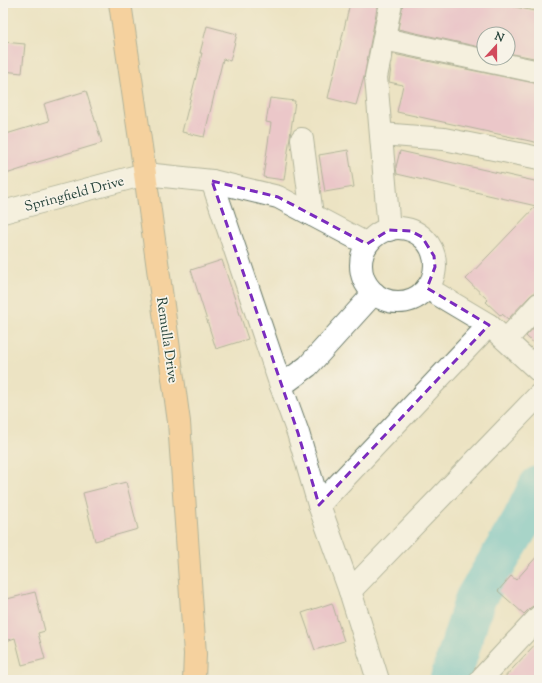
<svg xmlns="http://www.w3.org/2000/svg" width="542" height="683" font-family="'Sorts Mill Goudy',serif">
<style>
.lines{fill:none;stroke-linecap:round;stroke-linejoin:round}
.river{stroke:#54c0cf;stroke-width:41}
.building{fill:#e8a5d1}
.minor-casing{stroke:#677766;stroke-width:24}
.major-casing{stroke:#677766;stroke-width:24}
.minor{stroke:#fff;stroke-width:22}
.major{stroke:#febb71;stroke-width:22}
.marked{fill:none;stroke:#7b2cbf;stroke-width:3;stroke-dasharray:8 5;stroke-linejoin:round}
.labels{text-anchor:middle;stroke-width:3.5;stroke-linejoin:round;paint-order:stroke}
.street-label{font-size:14px;fill:#1f3d34;stroke:#f7f3e8}
</style>
<rect width="100%" height="100%" fill="#f7f3e8"/>
<filter id="ink" filterUnits="userSpaceOnUse"><feTurbulence type="fractalNoise" baseFrequency=".025" numOctaves="2"/><feDisplacementMap in="SourceGraphic" scale="8" xChannelSelector="R" yChannelSelector="G"/><feConvolveMatrix kernelMatrix="1 2 1 2 8 2 1 2 1" color-interpolation-filters="sRGB"/></filter>
<filter id="wash" filterUnits="userSpaceOnUse"><feTurbulence type="fractalNoise" baseFrequency=".012" numOctaves="4" result="noise"/><feDisplacementMap in="SourceGraphic" scale="16" xChannelSelector="R" yChannelSelector="G"/><feGaussianBlur stdDeviation="0.9" result="paint"/><feColorMatrix in="noise" values="0 0 0 0 0 0 0 0 0 0 0 0 0 0 0 0 0 1.4 0 .05"/><feComposite in="paint" operator="in"/></filter>
<g filter="url(#wash)">
<rect width="100%" height="100%" fill="#ece3c3"/>
<g class="lines">
<polyline class="river" points="450,680 475,599 522,521 539,486"/>
</g>
<g id="blocks">
<g class="building">
<polygon points="350,3 378,3 364,77 356,105 328,98"/>
<polygon points="403,3 497,3 539,12 539,59 508,53 508,34 484,34 484,48 398,29"/>
<polygon points="207,26 237,34 230,61 223,59 204,137 182,132 202,53 200,53"/>
<polygon points="3,42 25,44 22,73 3,71"/>
<polygon points="393,54 539,84 539,143 397,112 403,85 389,82"/>
<polygon points="86,91 102,143 28,165 28,167 3,175 3,135 49,121 44,104"/>
<polygon points="270,98 295,101 284,180 263,177 271,123 266,122"/>
<polygon points="348,150 354,187 325,192 319,155"/>
<polygon points="400,151 539,182 539,292 535,292 530,296 508,319 502,314 501,316 486,302 488,300 466,279 536,206 397,174 396,167"/>
<polygon points="222,260 248,339 216,349 191,270"/>
<polygon points="539,322 539,348 526,336"/>
<polygon points="126,482 138,529 95,541 83,493"/>
<polygon points="539,554 539,605 535,605 530,608 524,614 498,591 511,576 516,580"/>
<polygon points="35,592 45,631 38,633 45,659 22,665 15,638 3,642 3,600"/>
<polygon points="332,603 344,641 315,650 302,613"/>
<polygon points="539,640 539,680 502,680"/>
</g>
</g>
</g>
<g filter="url(#ink)">
<use href="#blocks" fill-opacity="0" stroke="#677766" stroke-width="1"/>
<g class="lines">
<g class="minor-casing">
<g id="minor">
<polyline points="384,39 539,72"/>
<polyline points="381,134 444,139 539,158"/>
<polyline points="302,139 312,215"/>
<polyline points="212,181 281,386"/>
<polyline points="3,212 145,174 212,181 278,197 367,244"/>
<circle cx="398" cy="265" r="37"/>
<polyline points="389,230 376,77 391,3"/>
<polyline points="427,288 489,325 539,371"/>
<polyline points="374,293 308,366 281,386 298,433 319,505 350,591 378,680"/>
<polyline points="506,340 539,304"/>
<polyline points="319,505 489,325"/>
<polyline points="350,591 539,395"/>
<polyline points="483,680 482,678 539,617"/>
</g>
</g>
<g class="major-casing">
<polyline id="major" points="120,3 145,174 179,422 195,654 194,680"/>
</g>
<use href="#minor" class="minor"/>
<use href="#major" class="major"/>
</g>
</g>
<path d="M0 0H542V683H0ZM212,181L278,197L367,244L389,230L411,231L422,237L434,256L435,267L427,288L489,325L319,505L298,433Z" fill="#ece3c3" fill-opacity=".55" fill-rule="evenodd"/>
<path class="marked" d="M212,181L278,197L367,244L389,230L411,231L422,237L434,256L435,267L427,288L489,325L319,505L298,433Z"/>
<g class="labels">
<g class="street-label">
<text transform="translate(74 193) rotate(-15)" y="5">Springfield Drive</text>
<text transform="translate(168 340) rotate(82)" y="5">Remulla Drive</text>
</g>
</g>
<rect width="542" height="683" fill="none" stroke="#f7f3e8" stroke-width="16"/>
<g transform="translate(496 46) rotate(21)"><circle r="19" fill="#f7f3e8" stroke="#a1aaa0"/>
<path d="M0-3L7 15L0 10L-7 15Z" fill="#d1495b"/>
<text y="-6" font-size="11" font-weight="bold" text-anchor="middle" fill="#1f3d34">N</text>
</g>
</svg>
